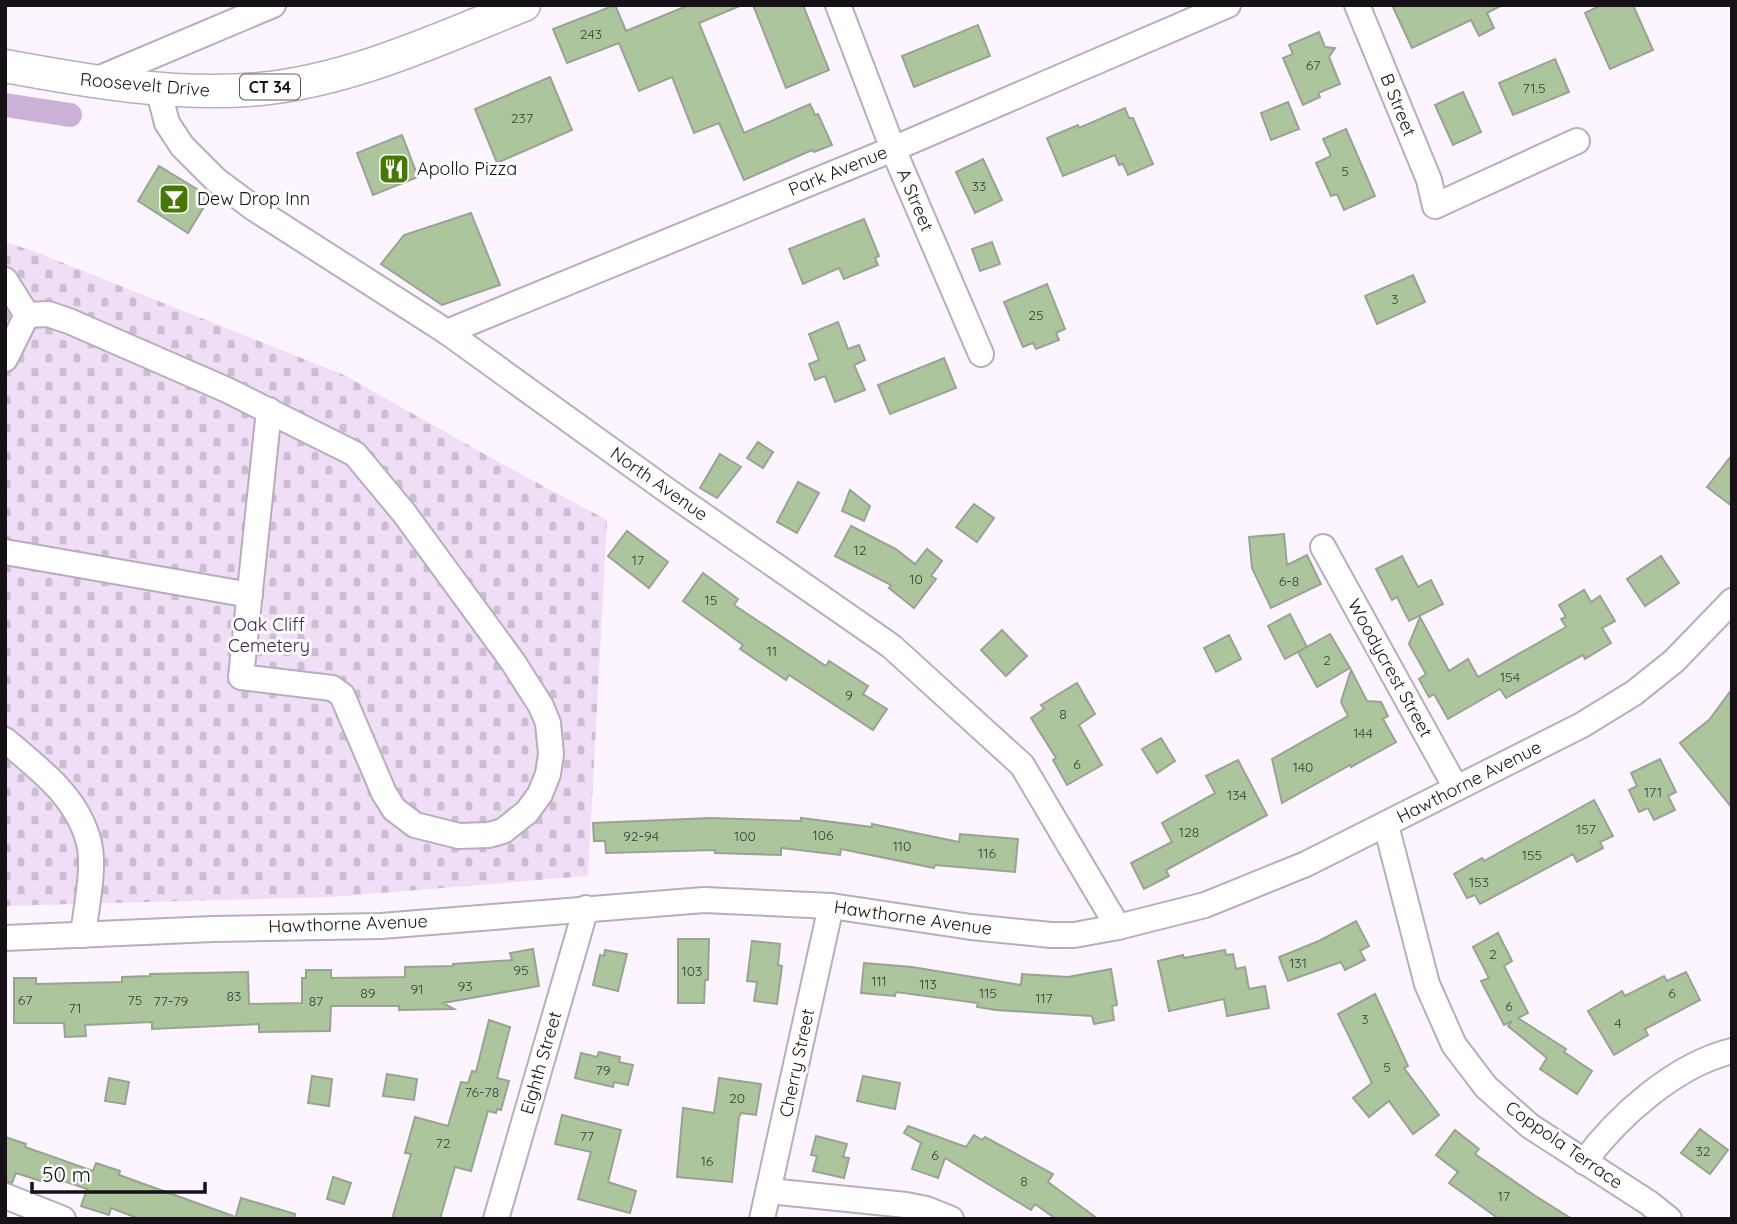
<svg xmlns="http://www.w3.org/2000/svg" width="1737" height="1224" font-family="Quicksand,sans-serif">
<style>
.cemetery{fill:url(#cemetery-stones)}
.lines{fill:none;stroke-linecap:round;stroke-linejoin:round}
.canal{stroke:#ccb1d7;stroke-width:24}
.building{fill:#adc59d;stroke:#99a393;stroke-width:2}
.minor-casing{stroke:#b8adbc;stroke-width:28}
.major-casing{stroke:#b8adbc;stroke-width:35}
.minor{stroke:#fff;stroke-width:24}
.major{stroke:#fff;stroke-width:32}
.labels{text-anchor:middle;stroke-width:6;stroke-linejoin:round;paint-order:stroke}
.number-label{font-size:14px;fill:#3b3e38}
.shield{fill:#fff;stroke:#5b585d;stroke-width:2}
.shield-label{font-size:16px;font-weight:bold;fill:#151117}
.street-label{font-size:18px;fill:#151117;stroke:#fff}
.poi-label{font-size:18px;fill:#151117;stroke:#fff;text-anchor:start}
.park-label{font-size:18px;fill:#442151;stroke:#fff}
</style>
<defs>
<pattern id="cemetery-stones" width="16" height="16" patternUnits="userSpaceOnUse" patternTransform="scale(1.75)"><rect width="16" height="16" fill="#efdef6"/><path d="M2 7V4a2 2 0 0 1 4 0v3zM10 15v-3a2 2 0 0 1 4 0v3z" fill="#ccbdd2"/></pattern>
</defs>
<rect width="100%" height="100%" fill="#fcf5ff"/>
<polygon class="cemetery" points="5,242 33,251 344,375 504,465 607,520 588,876 332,897 5,906"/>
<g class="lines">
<polyline class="canal" points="5,105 70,115"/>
</g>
<g class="building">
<polygon points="615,5 626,31 689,5 742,5 699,23 744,133 810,104 815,115 818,114 832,145 814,152 812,150 744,180 719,123 694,133 672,77 639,91 619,43 567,63 553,29"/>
<polygon points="753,5 803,5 829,70 786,88"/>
<polygon points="1392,5 1502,5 1487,13 1494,28 1479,36 1471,20 1412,48"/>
<polygon points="1601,5 1633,5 1653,50 1610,69 1585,13"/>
<polygon points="978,25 990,56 914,87 902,56"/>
<polygon points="1319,32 1325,47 1335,48 1329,57 1340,84 1318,93 1320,97 1303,105 1283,58 1293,54 1289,45"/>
<polygon points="1555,59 1569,92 1513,115 1499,83"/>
<polygon points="550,77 572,130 497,163 475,109"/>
<polygon points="1463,92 1481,132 1453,145 1435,105"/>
<polygon points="1288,102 1299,129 1271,140 1261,113"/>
<polygon points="1125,108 1129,118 1133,118 1153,164 1128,175 1123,164 1119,165 1115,155 1063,176 1047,138 1078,125 1079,128"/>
<polygon points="1346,129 1375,196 1344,210 1337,194 1331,196 1316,163 1331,156 1323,139"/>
<polygon points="402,135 418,177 373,195 357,153"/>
<polygon points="983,159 1002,200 975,213 956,172"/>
<polygon points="159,166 210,197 188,233 138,201"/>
<polygon points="471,213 500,285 442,305 381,264 404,235"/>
<polygon points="864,219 879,256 875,258 878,265 844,279 839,268 803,284 789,249"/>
<polygon points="992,242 1000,264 980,271 972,249"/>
<polygon points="1413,275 1425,302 1377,324 1365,296"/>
<polygon points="1047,284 1065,329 1056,333 1059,340 1036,349 1033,343 1023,347 1004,302"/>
<polygon points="838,322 848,349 859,345 865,360 854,365 865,390 835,402 825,376 815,380 809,364 819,360 809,334"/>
<polygon points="944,358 956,388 890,414 878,385"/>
<polygon points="758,442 773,452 763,468 747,458"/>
<polygon points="720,454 741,467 717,498 700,488"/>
<polygon points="1732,455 1732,506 1707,487"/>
<polygon points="798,482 819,493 797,533 777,522"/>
<polygon points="850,490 870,506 864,521 842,511"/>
<polygon points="974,504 994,518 977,542 956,527"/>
<polygon points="851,526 896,549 915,564 927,549 942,561 931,576 936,579 914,608 889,588 891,585 835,556"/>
<polygon points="627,531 668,562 649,588 608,556"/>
<polygon points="1284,534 1287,565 1307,555 1321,584 1271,608 1252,568 1249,537"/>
<polygon points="1402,556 1418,587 1431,580 1443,604 1409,621 1397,597 1392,600 1376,569"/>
<polygon points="1661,556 1679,583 1645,606 1627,579"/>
<polygon points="703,573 738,599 734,605 826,666 829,661 868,686 863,694 887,709 873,730 789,675 786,680 740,649 743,645 683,601"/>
<polygon points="1584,590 1591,602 1600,596 1615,621 1602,628 1611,643 1585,659 1583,655 1506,698 1500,689 1448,719 1434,694 1429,697 1419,679 1426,674 1409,644 1420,617 1449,671 1468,659 1478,677 1566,627 1561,619 1566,617 1559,605"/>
<polygon points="1290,614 1307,647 1285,659 1268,626"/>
<polygon points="1002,630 1027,656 1006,676 981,650"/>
<polygon points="1330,634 1350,668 1317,687 1298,652"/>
<polygon points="1229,635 1241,659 1216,672 1204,648"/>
<polygon points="1351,670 1367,701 1381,702 1388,716 1383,719 1396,742 1351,767 1350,765 1282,803 1272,759 1348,716 1341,702"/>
<polygon points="1077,683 1095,714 1079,725 1102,765 1067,785 1053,760 1056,758 1031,718 1044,709 1041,705"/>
<polygon points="1732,689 1732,808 1680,743 1709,720"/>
<polygon points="1161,738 1175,761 1157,773 1142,749"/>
<polygon points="1660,759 1676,792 1668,796 1675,810 1654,820 1648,808 1639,812 1629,790 1637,786 1631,773"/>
<polygon points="1238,760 1267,815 1166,870 1169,876 1144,889 1131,863 1172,842 1162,823 1215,793 1206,776"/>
<polygon points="1594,800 1613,836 1600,842 1603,848 1577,862 1573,854 1480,904 1475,895 1467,898 1454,874 1482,858 1484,861"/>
<polygon points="710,818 801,821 801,818 872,827 872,824 959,842 960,834 1018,839 1015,872 935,865 934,868 841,849 840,855 781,848 781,855 715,853 715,850 606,853 605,841 594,841 593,823"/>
<polygon points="1356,921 1369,946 1360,951 1365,960 1345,970 1341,962 1288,981 1279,957 1319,941"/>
<polygon points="1498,933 1512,961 1504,966 1528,1013 1518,1018 1566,1049 1564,1052 1592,1071 1577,1094 1540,1069 1547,1058 1508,1026 1512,1021 1504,1025 1481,981 1489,978 1473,947"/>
<polygon points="678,939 709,939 708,980 705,980 704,1003 678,1003"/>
<polygon points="752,941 780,944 778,965 782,966 777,1004 754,1001 757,982 747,981"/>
<polygon points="533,949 539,986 443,1003 454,1009 399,1010 399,1006 331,1006 330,1031 259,1032 259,1024 152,1029 152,1022 85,1025 86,1036 65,1037 64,1023 14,1023 14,978 36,978 36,984 122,982 122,977 150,976 150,974 248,972 249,1004 302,1003 302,978 306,978 306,970 331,970 331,978 405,977 405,967 453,966 453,964 512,960 510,953"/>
<polygon points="605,950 627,954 618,991 593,985 600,955 604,956"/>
<polygon points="1225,950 1226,955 1233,954 1236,969 1245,967 1249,989 1265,986 1269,1008 1227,1016 1224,999 1169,1011 1158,961 1183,955 1184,958"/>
<polygon points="864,963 912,967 1021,985 1022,974 1068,977 1111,969 1117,1005 1112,1006 1114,1020 1094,1024 1092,1016 996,1010 977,1007 978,1003 896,992 895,996 861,993"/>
<polygon points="1686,972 1700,1000 1645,1029 1648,1035 1614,1055 1588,1011 1622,991 1625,996 1664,976 1667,981"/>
<polygon points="1375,994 1408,1066 1404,1068 1439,1115 1413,1134 1389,1101 1369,1117 1353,1098 1372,1083 1338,1014"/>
<polygon points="489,1020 510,1027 497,1078 509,1081 501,1110 497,1109 496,1113 488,1111 471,1171 455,1167 440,1219 392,1219 411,1154 405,1153 415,1117 448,1126 461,1082 468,1083 472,1071 476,1072"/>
<polygon points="599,1052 620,1057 619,1062 633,1065 628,1085 614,1082 613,1087 575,1078 581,1053 597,1057"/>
<polygon points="387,1074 417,1079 414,1100 383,1096"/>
<polygon points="312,1076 332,1079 329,1106 308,1103"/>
<polygon points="863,1076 900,1083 895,1109 857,1101"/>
<polygon points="109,1078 129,1082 125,1104 105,1101"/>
<polygon points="719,1078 761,1084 756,1115 741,1113 739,1117 732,1182 677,1177 683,1108 714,1113"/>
<polygon points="562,1115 621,1130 608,1182 636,1191 630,1213 578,1199 591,1152 555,1144"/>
<polygon points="908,1126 966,1147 974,1135 982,1140 985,1137 1053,1174 1048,1182 1098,1219 1056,1219 1035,1204 1031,1210 945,1158 938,1178 912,1169 921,1143 904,1133"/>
<polygon points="1700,1129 1728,1150 1710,1174 1681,1153"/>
<polygon points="1455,1130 1479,1149 1475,1154 1534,1195 1572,1219 1499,1219 1449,1183 1458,1172 1436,1155"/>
<polygon points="816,1136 847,1144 843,1157 849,1158 844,1178 813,1171 817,1156 811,1155"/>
<polygon points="5,1137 26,1144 25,1147 93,1171 96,1163 120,1171 119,1175 233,1216 233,1219 140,1219 111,1208 109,1215 81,1206 87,1189 49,1176 47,1183 16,1173 12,1183 5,1181"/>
<polygon points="333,1177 351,1183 344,1204 327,1199"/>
<polygon points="241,1198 295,1214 294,1219 235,1219"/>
</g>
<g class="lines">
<g class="minor-casing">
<g id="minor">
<polyline points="838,5 893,149 981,354"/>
<polyline points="1357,5 1429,180 1435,206 1577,141"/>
<polyline points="93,81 273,5"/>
<polyline points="158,88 167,123 182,146 216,180 255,209 447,332 665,489 891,646 1022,765 1118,927"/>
<polyline points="5,280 27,315 5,359"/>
<polyline points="27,315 48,314 69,321 227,390 355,454 404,513 513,662 541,706 548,723 551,754 548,774 540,794 527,812 503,831 489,835 459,836 415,825 394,809 384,793 342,695 332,688 241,677 269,410"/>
<polyline points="447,332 893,149 1228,5"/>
<polyline points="1323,547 1456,788"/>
<polyline points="5,552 250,595"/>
<path d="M5,740C39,769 78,797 89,843C95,868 86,909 83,935"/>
<polyline points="1386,825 1427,984 1454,1045 1486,1087 1530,1126 1649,1203 1669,1219"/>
<polyline points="5,938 213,929 381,926 704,900 831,906 971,927 1051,935 1074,935 1118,927 1205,905 1306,864 1582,725 1634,693 1674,661 1732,601"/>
<path d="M1584,1162C1618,1116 1675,1065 1732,1051"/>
<polyline points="769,1191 906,1205 926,1209 951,1219"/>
<polyline points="5,1196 63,1219"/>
<polyline points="496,1219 586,908"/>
<polyline points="762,1219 831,906"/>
</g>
</g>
<g class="major-casing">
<path id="major" d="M5,66C86,81 177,97 260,89C352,80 439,39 524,5"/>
</g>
<use href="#minor" class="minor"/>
<use href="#major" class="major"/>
</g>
<defs>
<g id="restaurant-square" transform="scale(1.575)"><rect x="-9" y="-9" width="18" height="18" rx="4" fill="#467904" stroke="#fff"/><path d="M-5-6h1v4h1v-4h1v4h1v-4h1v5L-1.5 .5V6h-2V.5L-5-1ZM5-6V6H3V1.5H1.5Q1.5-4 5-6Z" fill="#fff"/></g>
<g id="bar-square" transform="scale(1.575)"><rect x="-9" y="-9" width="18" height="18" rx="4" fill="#467904" stroke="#fff"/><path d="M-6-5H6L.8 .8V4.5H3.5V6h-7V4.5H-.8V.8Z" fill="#fff"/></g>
</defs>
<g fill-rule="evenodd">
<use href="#restaurant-square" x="394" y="169"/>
<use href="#bar-square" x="174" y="199"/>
</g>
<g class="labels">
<g class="number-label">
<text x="591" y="39">243</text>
<text x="1313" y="70">67</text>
<text x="1534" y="93">71.5</text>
<text x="522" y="123">237</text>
<text x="1345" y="176">5</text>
<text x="979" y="191">33</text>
<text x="1395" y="304">3</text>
<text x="1036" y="320">25</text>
<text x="860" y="555">12</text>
<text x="638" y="565">17</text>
<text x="916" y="584">10</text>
<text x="1289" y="586">6-8</text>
<text x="711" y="605">15</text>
<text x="772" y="656">11</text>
<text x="1327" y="665">2</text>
<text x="1510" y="682">154</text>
<text x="849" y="700">9</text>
<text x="1063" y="719">8</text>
<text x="1363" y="738">144</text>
<text x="1077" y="769">6</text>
<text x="1303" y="772">140</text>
<text x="1653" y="797">171</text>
<text x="1237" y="800">134</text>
<text x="1586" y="834">157</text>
<text x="1189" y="837">128</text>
<text x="823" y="840">106</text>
<text x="641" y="841">92-94</text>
<text x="745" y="841">100</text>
<text x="902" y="851">110</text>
<text x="987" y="858">116</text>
<text x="1532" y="860">155</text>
<text x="1479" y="887">153</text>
<text x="1493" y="959">2</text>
<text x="1298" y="968">131</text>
<text x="521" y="975">95</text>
<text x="692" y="976">103</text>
<text x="879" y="986">111</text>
<text x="928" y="989">113</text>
<text x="465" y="991">93</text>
<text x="417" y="994">91</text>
<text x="368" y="998">89</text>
<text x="988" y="998">115</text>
<text x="1672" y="998">6</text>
<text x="234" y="1001">83</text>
<text x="1044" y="1003">117</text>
<text x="25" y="1005">67</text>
<text x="135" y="1005">75</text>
<text x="171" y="1006">77-79</text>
<text x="316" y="1006">87</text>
<text x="1509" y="1011">6</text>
<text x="75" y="1013">71</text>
<text x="1365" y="1024">3</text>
<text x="1618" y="1028">4</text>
<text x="1387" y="1072">5</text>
<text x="603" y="1075">79</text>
<text x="482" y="1097">76-78</text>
<text x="737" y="1103">20</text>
<text x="587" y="1141">77</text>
<text x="443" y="1148">72</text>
<text x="1703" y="1156">32</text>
<text x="935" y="1160">6</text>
<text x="707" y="1166">16</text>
<text x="1024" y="1186">8</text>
<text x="1504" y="1201">17</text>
</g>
<rect class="shield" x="240" y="74.5" width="60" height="25" rx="5"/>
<g class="shield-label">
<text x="270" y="93">CT 34</text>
</g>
<g class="street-label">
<text transform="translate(145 85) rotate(5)" y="6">Roosevelt Drive</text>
<text transform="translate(1398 105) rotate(68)" y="6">B Street</text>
<text transform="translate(838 171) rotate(-22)" y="6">Park Avenue</text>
<text transform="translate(915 200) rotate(67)" y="6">A Street</text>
<text transform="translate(659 484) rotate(35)" y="6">North Avenue</text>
<text transform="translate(1390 668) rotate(61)" y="6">Woodycrest Street</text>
<text transform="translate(1469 782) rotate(-27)" y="6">Hawthorne Avenue</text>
<text transform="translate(913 918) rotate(8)" y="6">Hawthorne Avenue</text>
<text transform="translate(348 924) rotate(-2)" y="6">Hawthorne Avenue</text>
<text transform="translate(541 1063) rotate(-74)" y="6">Eighth Street</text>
<text transform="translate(797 1063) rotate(-78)" y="6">Cherry Street</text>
<text transform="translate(1564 1145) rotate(35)" y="6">Coppola Terrace</text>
</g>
<g class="poi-label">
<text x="417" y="175">Apollo Pizza</text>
<text x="197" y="205">Dew Drop Inn</text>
</g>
<g class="park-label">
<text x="269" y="631">Oak Cliff<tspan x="269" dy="21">Cemetery</tspan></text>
</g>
</g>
<rect width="1737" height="1224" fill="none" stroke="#151117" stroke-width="14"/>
<path d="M32 1182v10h173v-10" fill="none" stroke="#151117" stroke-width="3.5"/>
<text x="42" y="1182" font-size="21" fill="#151117" stroke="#ffffff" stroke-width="5" paint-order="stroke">50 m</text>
</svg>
